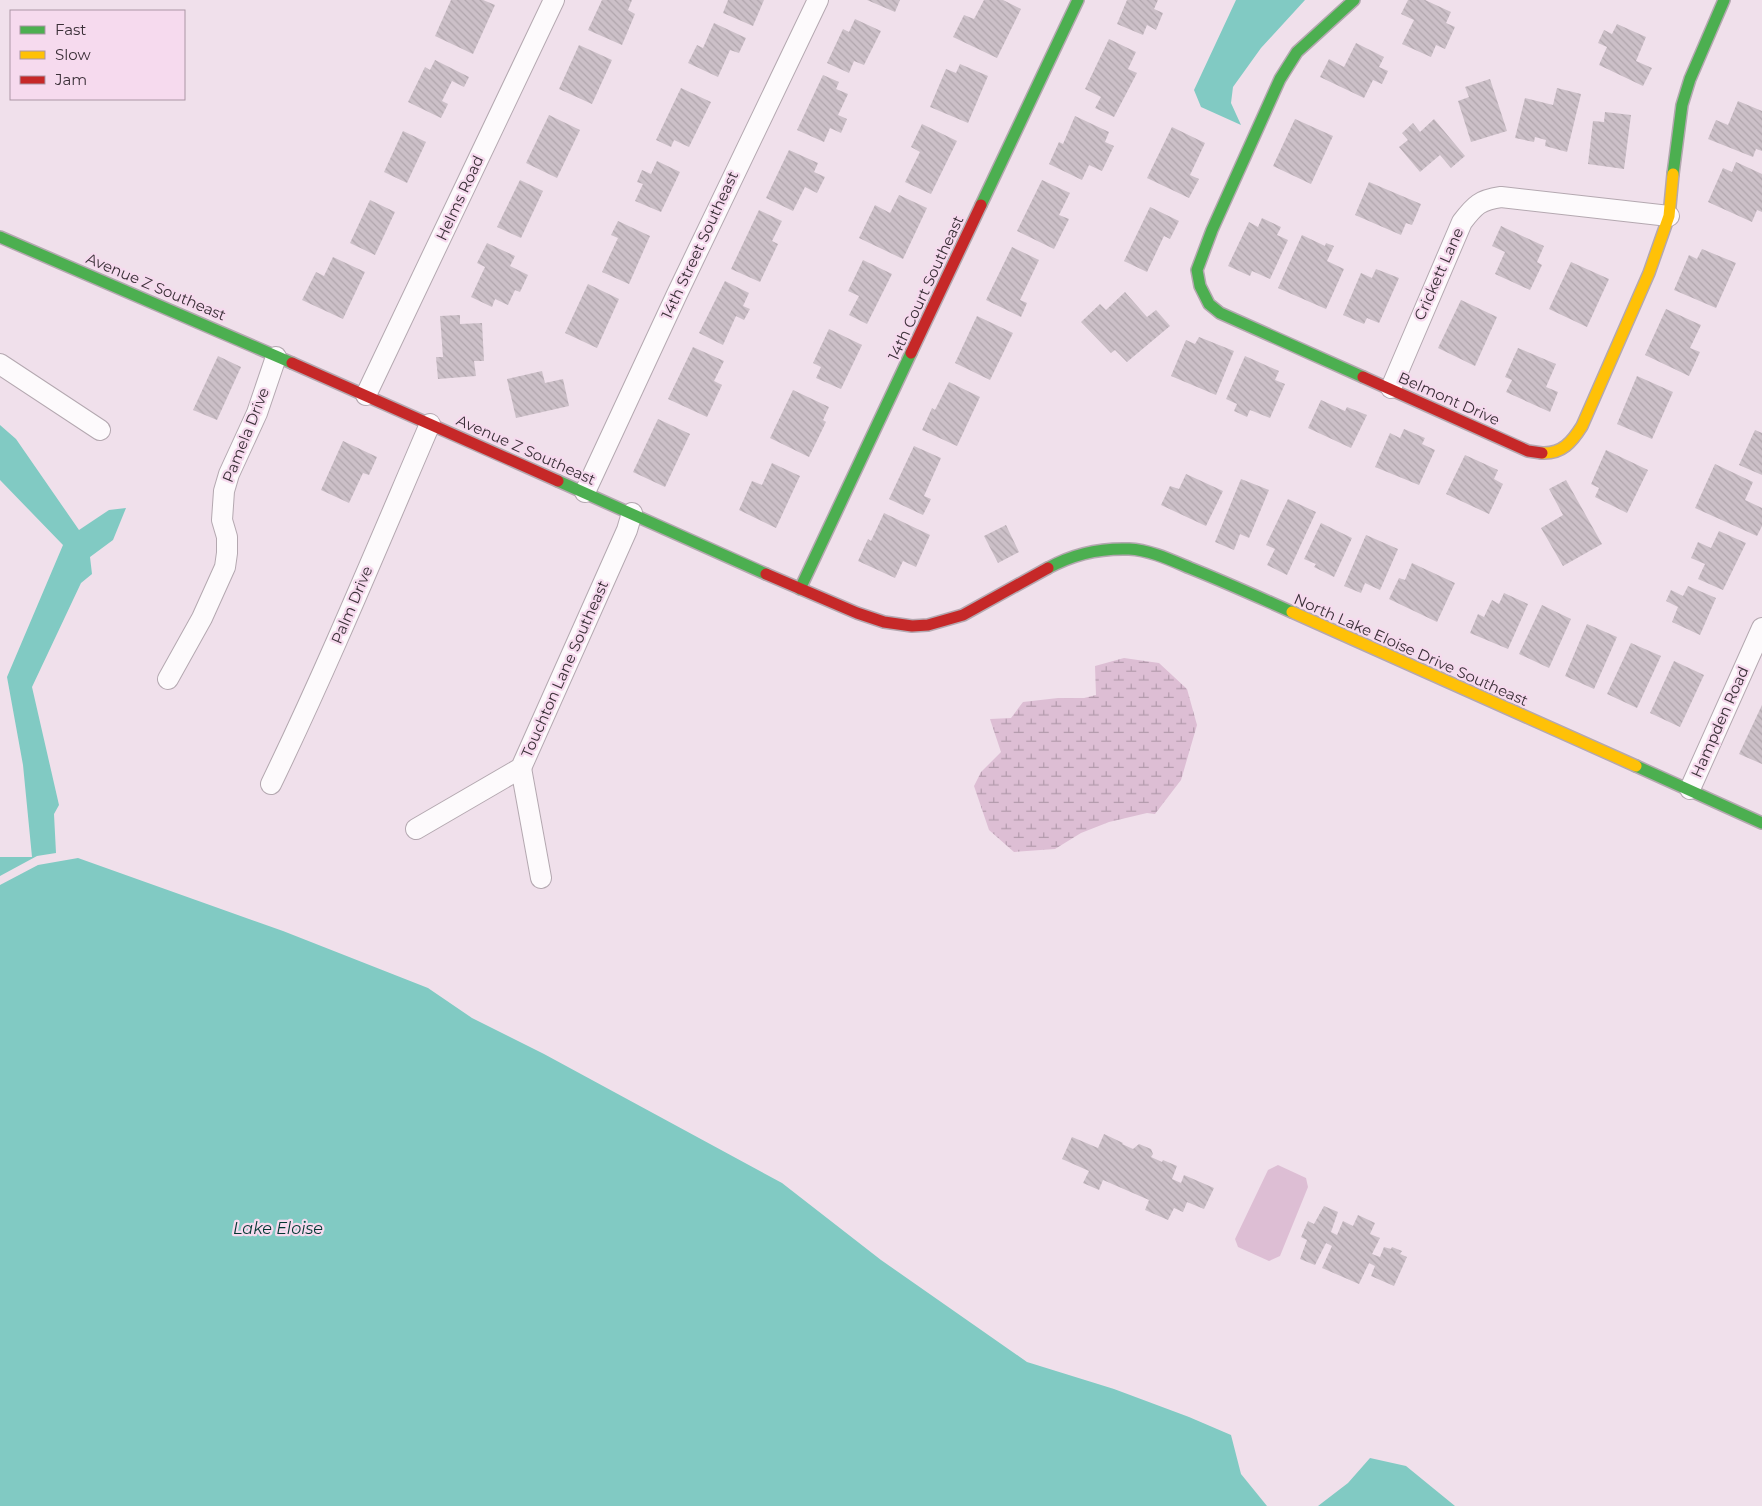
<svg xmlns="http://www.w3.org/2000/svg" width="1762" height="1506" font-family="Montserrat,sans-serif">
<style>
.grass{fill:#ddbed4}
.wetland{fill:url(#wetland-marsh)}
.water{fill:#81cac3}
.building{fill:url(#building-back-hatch)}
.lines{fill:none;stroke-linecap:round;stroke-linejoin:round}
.street-casing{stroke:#b4a8b0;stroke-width:22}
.fast-casing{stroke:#b4a8b0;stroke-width:14}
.slow-casing{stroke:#b4a8b0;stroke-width:14}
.jam-casing{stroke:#b4a8b0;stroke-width:14}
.street{stroke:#fdfafc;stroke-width:20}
.fast{stroke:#4caf50;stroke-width:11}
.slow{stroke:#ffc107;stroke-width:11}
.jam{stroke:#c62828;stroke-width:11}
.labels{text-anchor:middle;stroke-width:4.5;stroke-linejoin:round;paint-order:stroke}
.street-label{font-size:15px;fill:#3a2f37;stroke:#f6daee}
.water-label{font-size:16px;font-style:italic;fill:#003631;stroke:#f6daee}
</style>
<defs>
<pattern id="wetland-marsh" width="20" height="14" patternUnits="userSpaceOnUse" patternTransform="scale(1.25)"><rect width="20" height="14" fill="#ddbed4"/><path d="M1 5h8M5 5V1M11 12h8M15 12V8" fill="none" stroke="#b49bad"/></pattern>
<pattern id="building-back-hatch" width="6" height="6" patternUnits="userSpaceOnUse" patternTransform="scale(1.25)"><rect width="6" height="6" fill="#ccc0c8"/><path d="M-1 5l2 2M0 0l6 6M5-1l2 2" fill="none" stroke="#b0a5ac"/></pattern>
</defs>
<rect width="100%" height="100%" fill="#f0e0eb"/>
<polygon class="grass" points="1278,1165 1306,1178 1308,1187 1280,1256 1269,1261 1238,1247 1235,1239 1268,1170"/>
<polygon class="wetland" points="1124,658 1159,663 1187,689 1197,725 1181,780 1155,814 1147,813 1109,822 1081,833 1055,849 1014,852 989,830 974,786 981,772 1001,752 990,719 1011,718 1023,702 1058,698 1084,698 1096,695 1095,666"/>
<g class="water">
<polygon points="1236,0 1305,0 1261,48 1233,87 1231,103 1241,125 1201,107 1194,90"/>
<polygon points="0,425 16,439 79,530 109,510 126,508 113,540 90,557 92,574 81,583 32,687 59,805 54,814 56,853 37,856 0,876 0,857 32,857 23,765 7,677 63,545 0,480"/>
<polygon points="78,858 283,931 428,988 472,1018 544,1054 782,1183 881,1260 1027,1362 1114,1389 1189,1417 1231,1435 1241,1474 1267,1506 0,1506 0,885 38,865"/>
<polygon points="1370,1458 1406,1466 1455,1506 1318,1506 1348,1483"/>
</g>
<g class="building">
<polygon points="451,0 483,0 495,5 473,54 435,36"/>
<polygon points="602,0 632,0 628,10 635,14 622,45 588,30"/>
<polygon points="728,0 764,0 753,26 723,13"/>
<polygon points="867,0 900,0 895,12"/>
<polygon points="984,0 1003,0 1021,9 997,58 953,37 964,15 974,19"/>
<polygon points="1127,0 1158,0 1154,9 1163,13 1156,30 1147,25 1143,35 1117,24"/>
<polygon points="1408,0 1425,0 1451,12 1446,23 1455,27 1445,49 1436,45 1431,57 1402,44 1414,20 1401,14"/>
<polygon points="855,19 881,31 864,65 854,61 849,73 827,63 843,29 849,32"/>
<polygon points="714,23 746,38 739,53 730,50 718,77 688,63 697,45 703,48"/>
<polygon points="1617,24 1646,37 1636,61 1652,68 1643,86 1599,65 1607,47 1598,43 1604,30 1612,34"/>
<polygon points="1109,39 1136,52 1128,69 1137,73 1114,117 1095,108 1101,97 1085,89"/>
<polygon points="1356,43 1384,57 1379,67 1388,71 1382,84 1373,80 1364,98 1320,77 1329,59 1344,67"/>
<polygon points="579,45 612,60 592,104 559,89"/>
<polygon points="435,60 469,77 464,87 452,81 442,101 448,104 441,118 408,102 425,67 430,70"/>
<polygon points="960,64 988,76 968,123 930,107 946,69 956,73"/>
<polygon points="823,75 839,82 836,89 848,94 838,115 847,119 841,133 830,128 824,142 797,130"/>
<polygon points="1490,79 1507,131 1471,142 1458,101 1469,97 1465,87"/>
<polygon points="681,88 711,102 689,147 674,140 671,147 656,140"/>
<polygon points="1557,88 1581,94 1567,152 1545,146 1546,140 1535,137 1534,142 1515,138 1525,98 1553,105"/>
<polygon points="1738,101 1762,111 1762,151 1756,149 1753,157 1708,139 1716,120 1728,125"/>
<polygon points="1605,112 1631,115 1624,169 1588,164 1593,121 1604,122"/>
<polygon points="549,115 580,130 557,178 526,163"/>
<polygon points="1075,116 1109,132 1105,142 1114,146 1102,171 1089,165 1082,180 1049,164 1059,142 1063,144"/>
<polygon points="1295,119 1333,136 1311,184 1273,166"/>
<polygon points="1434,119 1465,156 1451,168 1440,155 1420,172 1399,147 1408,140 1402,133 1413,123 1420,132"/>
<polygon points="922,124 957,141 931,194 905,182 920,152 911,147"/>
<polygon points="1172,127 1205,143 1190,175 1199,179 1189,198 1147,178"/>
<polygon points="403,131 426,142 407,183 384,172"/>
<polygon points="789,150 818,163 814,172 825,177 817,193 805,187 793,211 766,198"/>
<polygon points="657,161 680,172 661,212 635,201 643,184 637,182 642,170 651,174"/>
<polygon points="1736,162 1762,174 1762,212 1757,210 1752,222 1708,202 1723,168 1732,172"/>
<polygon points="520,180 543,191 521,238 497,227"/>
<polygon points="1042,180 1070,193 1059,215 1069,219 1054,249 1017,231"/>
<polygon points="1369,182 1421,204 1412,225 1406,223 1401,235 1355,215"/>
<polygon points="899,195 927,208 903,259 859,238 875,205 890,213"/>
<polygon points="370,200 395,212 375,255 350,243"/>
<polygon points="1150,207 1179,221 1170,239 1164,236 1147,272 1124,261"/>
<polygon points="759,210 782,221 772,241 778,244 760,282 731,269"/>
<polygon points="1262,218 1281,227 1277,235 1288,240 1270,279 1252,271 1250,276 1228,266 1249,222 1258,227"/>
<polygon points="618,221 650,236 629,284 602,272 618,238 611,235"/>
<polygon points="1501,226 1544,246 1537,262 1542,265 1530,290 1495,274 1505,252 1492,246"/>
<polygon points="1302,235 1325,246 1326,243 1334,246 1327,261 1344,269 1326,309 1278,288"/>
<polygon points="487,243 515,256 510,266 528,275 520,292 515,290 508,305 495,299 492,307 471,297 485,267 477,263"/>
<polygon points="1012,247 1039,260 1020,300 1027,303 1021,317 986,300"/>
<polygon points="1702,249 1736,263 1716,308 1674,290 1689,255 1697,259"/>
<polygon points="333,257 365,272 343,319 302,300 316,272 324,276"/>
<polygon points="863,260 892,274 867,324 849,315 859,296 848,291"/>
<polygon points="1571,262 1609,279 1587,327 1549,309"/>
<polygon points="1376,269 1399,278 1379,323 1367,318 1364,324 1343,315 1361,273 1372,278"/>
<polygon points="725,281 749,293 743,306 750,309 744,320 736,316 723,345 699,333"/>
<polygon points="588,284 619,299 597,348 565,333"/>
<polygon points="1125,292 1147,317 1156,310 1170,326 1127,362 1115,350 1111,353 1081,322 1100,304 1106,310"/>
<polygon points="1461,300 1497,317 1475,366 1438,348"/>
<polygon points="1666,309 1701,325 1690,348 1700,352 1689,376 1645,355"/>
<polygon points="460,315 460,324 482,323 484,361 474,361 476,376 438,379 436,357 443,357 440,316"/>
<polygon points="977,316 1013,333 990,380 955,363"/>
<polygon points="829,329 862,345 841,389 816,378 821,367 813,363"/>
<polygon points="1199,337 1234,351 1216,395 1171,376 1186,340 1195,344"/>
<polygon points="693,347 724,361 714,381 722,385 707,417 668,399"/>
<polygon points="1518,348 1556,364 1546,387 1558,392 1550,412 1506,392 1512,380 1505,377"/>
<polygon points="218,356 241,367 217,420 193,410"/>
<polygon points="1245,356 1279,371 1275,380 1285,384 1270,418 1250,410 1247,417 1234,411 1237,404 1226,399"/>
<polygon points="542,371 545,383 563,379 569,406 516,418 507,379"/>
<polygon points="1637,376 1673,392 1652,439 1617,424"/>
<polygon points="949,382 980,397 957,446 922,430 932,408 935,410"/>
<polygon points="793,390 829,407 823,420 826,422 809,457 770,438"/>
<polygon points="1321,400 1345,411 1347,407 1367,415 1351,448 1308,428"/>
<polygon points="658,419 690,434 665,487 633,472"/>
<polygon points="1404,429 1425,438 1422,444 1435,450 1419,485 1375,467 1390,433 1400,438"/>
<polygon points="1755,430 1762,433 1762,475 1739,465"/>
<polygon points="343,441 377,457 369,475 363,473 349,503 321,490"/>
<polygon points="914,446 941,458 924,496 931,499 923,515 889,499"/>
<polygon points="1606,450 1648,470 1627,513 1595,497 1599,488 1591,484"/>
<polygon points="1465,455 1498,470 1494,479 1503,484 1489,514 1446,494"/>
<polygon points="772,463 800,476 776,528 739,510 752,481 762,485"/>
<polygon points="1715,464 1753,482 1745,500 1762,508 1762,526 1757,536 1695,508"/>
<polygon points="1186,474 1223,491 1206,526 1161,505 1170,486 1179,489"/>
<polygon points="1241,479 1269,490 1249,538 1240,534 1234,550 1215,542"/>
<polygon points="1566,480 1602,544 1563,566 1541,528 1563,515 1549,489"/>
<polygon points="1288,499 1316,512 1287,575 1267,565 1275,549 1266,545"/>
<polygon points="884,513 930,535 916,567 903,561 895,578 858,561 868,539 871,541"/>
<polygon points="1321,523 1352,538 1334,577 1314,567 1316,564 1304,559"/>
<polygon points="1006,525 1019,552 998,563 984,536"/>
<polygon points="1719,531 1746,543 1723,590 1698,579 1705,564 1691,558 1698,542 1711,548"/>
<polygon points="1366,535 1398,549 1380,590 1365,583 1361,593 1344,586"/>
<polygon points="1412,563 1455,583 1437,622 1389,599 1399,578 1405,580"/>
<polygon points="1688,586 1716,598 1700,635 1672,622 1678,607 1666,601 1671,590 1683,596"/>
<polygon points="1504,593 1528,604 1508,649 1470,633 1478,614 1484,617 1492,600 1499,604"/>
<polygon points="1542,605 1571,619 1549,668 1519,654"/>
<polygon points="1587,624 1617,637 1594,689 1565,676"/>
<polygon points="1631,643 1661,656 1637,708 1607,694"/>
<polygon points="1674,661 1704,675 1680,727 1650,713"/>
<polygon points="1762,705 1762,764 1739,754"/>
<polygon points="1104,1134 1123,1143 1122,1144 1133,1149 1139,1144 1151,1149 1153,1154 1151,1157 1162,1162 1163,1160 1177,1166 1172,1179 1181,1183 1184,1175 1214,1188 1204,1209 1187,1202 1183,1212 1174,1208 1168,1220 1145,1210 1149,1200 1103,1180 1099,1190 1083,1183 1089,1171 1062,1159 1072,1137 1098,1148"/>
<polygon points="1324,1206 1338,1212 1331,1232 1337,1235 1343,1221 1353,1226 1358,1215 1375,1223 1370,1234 1380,1238 1372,1254 1380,1257 1384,1247 1391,1249 1392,1247 1402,1251 1400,1254 1407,1257 1394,1286 1371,1276 1375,1266 1369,1263 1359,1284 1322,1268 1332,1246 1326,1243 1315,1265 1300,1259 1307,1240 1301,1237 1308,1221 1314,1224"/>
</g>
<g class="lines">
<g class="street-casing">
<g id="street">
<polyline points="0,364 100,430"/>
<path d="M1391,388L1462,222C1475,205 1480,200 1501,197L1669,216"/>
<polyline points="366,395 554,0"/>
<polyline points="585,492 677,294 818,0"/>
<polyline points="168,679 202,618 225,567 227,553 227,537 222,520 224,491 229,474 257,413 276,357"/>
<polyline points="521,768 541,878"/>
<path d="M271,784C328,666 378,545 430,424"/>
<polyline points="1690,789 1762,628"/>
<polyline points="416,829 521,768 627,530 632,513"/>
</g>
</g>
<g class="fast-casing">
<g id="fast">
<polyline points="1354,0 1297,52 1280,79 1212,230 1197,270 1200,286 1209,304 1220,313 1363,377"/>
<polyline points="1673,174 1682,105 1690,79 1724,0"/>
<polyline points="981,205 1078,0"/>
<polyline points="0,237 292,363"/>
<polyline points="558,481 766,574"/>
<path d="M1048,568C1073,554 1100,548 1129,549C1150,550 1171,560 1190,568C1225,582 1258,597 1292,612"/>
<polyline points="800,589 911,353"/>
<polyline points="1636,766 1762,823"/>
</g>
</g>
<g class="slow-casing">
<g id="slow">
<path d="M1542,453C1562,454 1572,442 1582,426L1649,273L1669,216L1673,174"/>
<polyline points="1292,612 1636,766"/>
</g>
</g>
<g class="jam-casing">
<g id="jam">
<polyline points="911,353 981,205"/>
<polyline points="292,363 558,481"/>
<polyline points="1363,377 1528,451 1542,453"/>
<polyline points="766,574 857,613 884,622 912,626 928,625 963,615 1048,568"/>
</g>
</g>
<use href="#street" class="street"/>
<use href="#fast" class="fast"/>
<use href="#slow" class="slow"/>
<use href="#jam" class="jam"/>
</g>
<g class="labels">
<g class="street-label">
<text transform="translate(460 198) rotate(-65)" y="5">Helms Road</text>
<text transform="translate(700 245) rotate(-65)" y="5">14th Street Southeast</text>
<text transform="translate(1439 274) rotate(-66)" y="5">Crickett Lane</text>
<text transform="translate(156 287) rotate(23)" y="5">Avenue Z Southeast</text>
<text transform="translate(926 288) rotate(-65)" y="5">14th Court Southeast</text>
<text transform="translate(1449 399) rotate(24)" y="5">Belmont Drive</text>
<text transform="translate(246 435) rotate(-68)" y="5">Pamela Drive</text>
<text transform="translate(526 450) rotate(24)" y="5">Avenue Z Southeast</text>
<text transform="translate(352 605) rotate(-67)" y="5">Palm Drive</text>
<text transform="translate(1411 650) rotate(24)" y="5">North Lake Eloise Drive Southeast</text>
<text transform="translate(565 669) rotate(-66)" y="5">Touchton Lane Southeast</text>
<text transform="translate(1720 722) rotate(-66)" y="5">Hampden Road</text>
</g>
<g class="water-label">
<text x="278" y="1234">Lake Eloise</text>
</g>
</g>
<rect x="10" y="10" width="175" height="90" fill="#f6daee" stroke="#ab96a5"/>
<rect x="20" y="26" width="25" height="8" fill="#4caf50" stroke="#ab96a5"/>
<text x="55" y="35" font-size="15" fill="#3a2f37">Fast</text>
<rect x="20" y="51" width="25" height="8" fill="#ffc107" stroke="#ab96a5"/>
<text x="55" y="60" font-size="15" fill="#3a2f37">Slow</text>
<rect x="20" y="76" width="25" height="8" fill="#c62828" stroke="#ab96a5"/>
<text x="55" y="85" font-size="15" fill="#3a2f37">Jam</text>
</svg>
